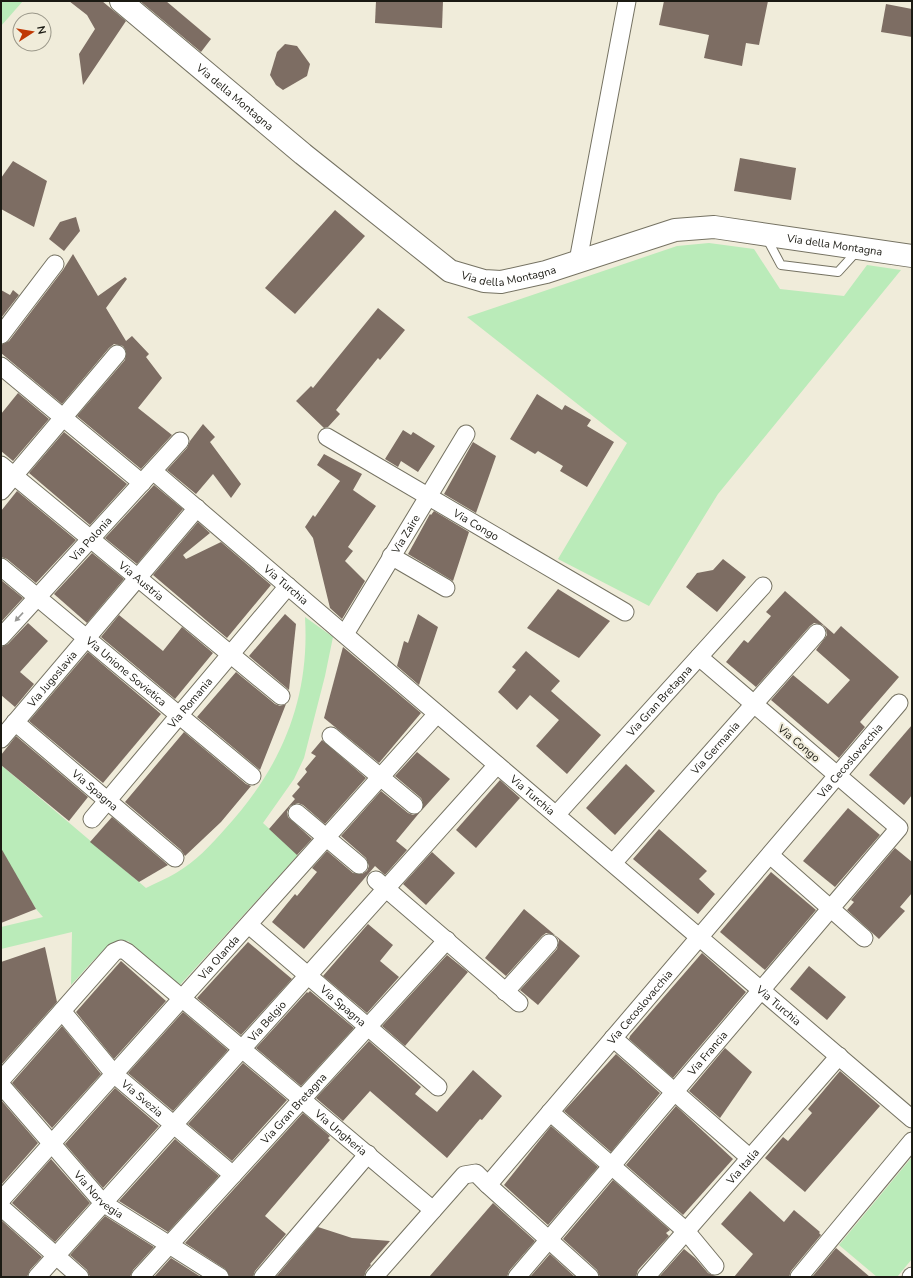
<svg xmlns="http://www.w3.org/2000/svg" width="913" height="1278" font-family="'Nunito Sans',sans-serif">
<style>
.green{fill:#baebb9}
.building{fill:#7d6d63}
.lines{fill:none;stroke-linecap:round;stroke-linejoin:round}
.lane-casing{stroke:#757262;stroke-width:10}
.street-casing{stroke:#757262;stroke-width:19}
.secondary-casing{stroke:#757262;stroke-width:24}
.lane{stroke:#fff;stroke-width:8}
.street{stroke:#fff;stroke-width:17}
.secondary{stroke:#fff;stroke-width:22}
.oneway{fill:#989895}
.labels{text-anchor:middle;stroke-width:4;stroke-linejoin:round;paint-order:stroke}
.street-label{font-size:11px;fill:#1b1a13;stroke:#f0ecda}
</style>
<rect width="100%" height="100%" fill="#f0ecda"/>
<g class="green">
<polygon points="1,1 23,1 1,26"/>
<polygon points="709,243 754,249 780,289 844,296 867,265 901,270 718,494 649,606 558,559 627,443 467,317 677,246"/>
<path d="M305,617L333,637L325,676L304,758L294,779L263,823L298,855L179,986L128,941C107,939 85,971 71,985L72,932L1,949V927L43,917L36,909L1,850V765L146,888C155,883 166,879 176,873C195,862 211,845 225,829C281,768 310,700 305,617Z"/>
<polygon points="912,1157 912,1259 897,1277 877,1277 839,1245"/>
</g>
<g class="building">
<polygon points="69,1 102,1 126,21 83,85 79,54 95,29 87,15"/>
<polygon points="140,1 166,1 211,39 201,52"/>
<polygon points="376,1 443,1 442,28 375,23"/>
<polygon points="664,1 768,1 759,45 746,43 742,66 704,58 709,35 659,25"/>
<polygon points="886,4 912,9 912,37 881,32"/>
<polygon points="285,44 297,46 310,64 307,76 283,90 276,85 270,75 277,52"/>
<polygon points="740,158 796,168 791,200 734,191"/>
<polygon points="13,161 47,181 34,227 1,209 1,178"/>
<polygon points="335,210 365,236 295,314 265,288"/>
<polygon points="76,217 80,231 64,251 49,239 60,222"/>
<polygon points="73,254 98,296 125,277 127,279 106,308 126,341 132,336 149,354 146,357 162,378 138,408 172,435 141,469 77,416 125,360 126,351 123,346 114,344 109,348 62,404 1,353 1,345 9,341 63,270"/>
<polygon points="1,290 10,295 13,290 19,295 1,318"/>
<polygon points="378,308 405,330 380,360 378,358 336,410 340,414 328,427 324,428 296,401 311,386 313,388"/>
<polygon points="18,393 49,419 13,461 1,451 1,414"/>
<polygon points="537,394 562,410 565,405 591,420 587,426 614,442 587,487 560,471 563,466 538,451 535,454 510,439"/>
<polygon points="203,424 215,437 210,442 241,484 231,498 213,474 196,494 167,470 187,448 190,441"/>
<polygon points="403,430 411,435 413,432 435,446 418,472 401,461 398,467 385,459"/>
<polygon points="64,432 127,484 90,525 29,473"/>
<polygon points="473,442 496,456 476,513 444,494"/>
<polygon points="324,454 362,474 353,490 376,506 348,547 353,551 345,561 365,581 342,619 330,608 313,538 305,527 313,515 315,517 340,481 317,465"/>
<polygon points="154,485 183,509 137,564 105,538"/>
<polygon points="17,491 76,540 36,583 7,559 1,557 1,511"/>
<polygon points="434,511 469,532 453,581 408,554 430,514 431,515"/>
<polygon points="198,522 210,533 183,555 186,559 221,542 271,585 227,638 153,575"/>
<polygon points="92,553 124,579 87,623 54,594"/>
<polygon points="723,559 746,577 717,612 686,587 697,573 713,570"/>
<polygon points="1,580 23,598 1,622"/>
<polygon points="558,589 610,621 579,658 527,628"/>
<polygon points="785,591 834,634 841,626 899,677 860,722 865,727 839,758 771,700 793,675 828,704 850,680 816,650 827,635 826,629 823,625 814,623 810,626 756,687 726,662 744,640 748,643 771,616 766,612"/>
<polygon points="285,614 296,624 289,690 249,656"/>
<polygon points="418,614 438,627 419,685 397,666 404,641 408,643"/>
<polygon points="119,615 163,651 182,627 213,653 175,699 101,637"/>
<polygon points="28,623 48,641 20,672 34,684 15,707 1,695 1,647 8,644"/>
<polygon points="343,647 421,713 379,763 324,718"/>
<polygon points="526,651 560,681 551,691 601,735 567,774 536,746 559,720 530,695 517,710 498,692 516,670 512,667"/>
<polygon points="88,652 161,714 103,783 29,721"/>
<polygon points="236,672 275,704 280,706 286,704 260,770 197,717"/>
<polygon points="912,725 912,795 904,805 869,775"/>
<polygon points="184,732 246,784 251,786 221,822 185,856 181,850 125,802"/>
<polygon points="16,736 88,797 69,821 1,765 1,755"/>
<polygon points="322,740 366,778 325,824 303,805 298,803 290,806 287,812 288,817 312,839 297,855 269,829 295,799 292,796 300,787 297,784 307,772 305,769 316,756 311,753"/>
<polygon points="417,752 450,779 422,810 423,802 421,798 395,776"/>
<polygon points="626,764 655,791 615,835 586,808"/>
<polygon points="500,780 520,798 476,848 456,830"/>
<polygon points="381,791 408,813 413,815 420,812 396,841 407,850 385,875 375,866 304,949 272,922 295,894 297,896 317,872 312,868 327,851 353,873 362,874 367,871 369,866 366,858 341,836"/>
<polygon points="848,808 880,835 835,887 803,861"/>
<polygon points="112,817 168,865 139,882 90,842"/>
<polygon points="659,829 707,871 699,879 715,894 698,914 633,859"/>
<polygon points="1,848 36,909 1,923"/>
<polygon points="895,848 912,862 912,893 900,907 905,911 879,939 847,910 854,902 851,900"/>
<polygon points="432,852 455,873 426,905 403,884"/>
<polygon points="771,872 816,910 765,970 720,932"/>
<polygon points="524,909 580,956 538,1005 520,990 557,949 559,940 555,935 546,933 542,936 506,976 485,958"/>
<polygon points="368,924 393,945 380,961 399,977 367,1013 323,976"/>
<polygon points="248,942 292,979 241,1035 197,998"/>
<polygon points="45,947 57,1002 1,1065 1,962"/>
<polygon points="702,953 746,992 673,1078 629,1039 630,1036"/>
<polygon points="447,955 468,972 405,1046 382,1026"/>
<polygon points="121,961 166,1001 114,1059 76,1012"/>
<polygon points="809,966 846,997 827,1020 790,989"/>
<polygon points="310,991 354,1028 301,1086 256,1048 307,992 308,993"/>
<polygon points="183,1012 228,1050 173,1111 128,1073"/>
<polygon points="62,1026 101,1074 52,1128 12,1083"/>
<polygon points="369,1041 421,1087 415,1094 437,1112 473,1070 502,1096 482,1120 480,1119 447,1158 370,1091 343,1121 316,1098"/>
<polygon points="725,1048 752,1072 720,1118 689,1091"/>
<polygon points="616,1054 660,1093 611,1152 564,1111"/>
<polygon points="243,1063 287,1100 232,1161 188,1124"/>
<polygon points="840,1071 880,1106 805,1192 765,1158 783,1137 788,1141 812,1113 808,1109"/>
<polygon points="115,1088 159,1126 103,1188 65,1144"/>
<polygon points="1,1100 38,1143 1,1185"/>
<polygon points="676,1106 733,1159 683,1215 626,1165"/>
<polygon points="303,1113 330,1136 328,1138 330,1140 265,1216 286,1234 255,1271 253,1277 230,1277 225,1269 185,1243"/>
<polygon points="551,1126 598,1167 548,1225 504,1185"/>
<polygon points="175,1139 219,1176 168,1232 119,1201"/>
<polygon points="51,1159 90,1203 55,1242 12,1203"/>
<polygon points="613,1180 670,1230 666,1233 669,1236 638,1270 636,1277 600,1277 597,1270 563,1239"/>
<polygon points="750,1191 784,1222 794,1210 820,1232 819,1233 821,1235 791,1271 789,1277 734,1277 753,1254 721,1224"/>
<polygon points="493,1203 535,1241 509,1271 507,1277 429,1277"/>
<polygon points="105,1216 154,1247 133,1270 130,1277 90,1277 87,1270 70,1255"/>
<polygon points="1,1220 42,1257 30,1270 27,1277 1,1277"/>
<polygon points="318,1227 352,1238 390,1241 370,1264 371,1265 366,1271 364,1277 276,1277"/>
<polygon points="836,1248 870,1277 812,1277"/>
<polygon points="684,1249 695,1258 708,1273 718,1277 659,1277"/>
<polygon points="550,1254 575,1277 530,1277"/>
<polygon points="171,1258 201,1277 154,1277"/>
</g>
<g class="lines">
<g class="lane-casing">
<polyline id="lane" points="766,237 781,265 838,272 858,250"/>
</g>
<g class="street-casing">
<g id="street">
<polyline points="578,261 627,1"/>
<polyline points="1,335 55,264"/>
<polyline points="1,366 142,483"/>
<path id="s1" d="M327,437L625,612"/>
<path id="s2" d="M1,465L281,696"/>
<path id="s3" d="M153,471L912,1119"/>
<polyline points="1,491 117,354"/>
<polyline points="391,556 446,588"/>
<path id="s4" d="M1,567L252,776"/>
<path id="s5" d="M345,634L466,434"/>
<path id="s6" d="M1,637L180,441"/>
<path id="s7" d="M15,722L175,858"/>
<polyline points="331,736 414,805"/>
<path id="s8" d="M1,739L197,508"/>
<polyline points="297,813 359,865"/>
<path id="s9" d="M556,815L763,586"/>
<path id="s10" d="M92,819L288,586"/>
<polyline points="770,855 864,938"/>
<path id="s11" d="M613,863L817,633"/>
<polyline points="376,880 519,1003"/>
<path id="s12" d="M249,925L438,1087"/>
<polyline points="505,992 549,943"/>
<path id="s13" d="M62,1011L115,1075L233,1175"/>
<polyline points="613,1038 750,1158"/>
<path id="s14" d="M1,1080L114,952L121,949L127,952L433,1210"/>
<path id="s15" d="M1,1085L103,1203L220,1277"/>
<polyline points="550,1112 686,1231 715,1266"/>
<polyline points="488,1185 590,1277"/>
<path id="s16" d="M1,1200L437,714"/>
<polyline points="1,1207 80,1277"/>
<path id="s17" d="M37,1277L497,765"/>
<path id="s18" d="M140,1277L447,940"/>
<polyline points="263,1277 368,1154"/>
<path id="s19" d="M374,1277L464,1175L476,1173L488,1185L899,703"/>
<path id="s20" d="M517,1277L899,828L699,657"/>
<path id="s21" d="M646,1277L839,1056"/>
<polyline points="799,1277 912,1141"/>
<polyline points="911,1277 912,1276"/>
</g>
</g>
<g class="secondary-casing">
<g id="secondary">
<path id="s22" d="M121,1L303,154L450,271L484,281L501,282L546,272L675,230L714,227L912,256"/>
</g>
</g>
<use href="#lane" class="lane"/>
<use href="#street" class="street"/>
<use href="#secondary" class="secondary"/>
</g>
<defs><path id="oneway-solid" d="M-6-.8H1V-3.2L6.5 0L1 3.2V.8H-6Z"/></defs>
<use class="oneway" href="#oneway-solid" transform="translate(19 617) rotate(133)"/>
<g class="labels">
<g class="street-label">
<text dy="4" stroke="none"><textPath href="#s22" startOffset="149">Via della Montagna</textPath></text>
<text dy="4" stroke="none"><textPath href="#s22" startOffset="821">Via della Montagna</textPath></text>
<text dy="4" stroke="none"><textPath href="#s22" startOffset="486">Via della Montagna</textPath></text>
<text dy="4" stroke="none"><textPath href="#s1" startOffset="173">Via Congo</textPath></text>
<text dy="4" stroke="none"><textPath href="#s5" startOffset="117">Via Zaire</textPath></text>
<text dy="4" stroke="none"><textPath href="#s6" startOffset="133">Via Polonia</textPath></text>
<text dy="4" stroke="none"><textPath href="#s2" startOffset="182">Via Austria</textPath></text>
<text dy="4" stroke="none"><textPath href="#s3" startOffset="175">Via Turchia</textPath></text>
<text dy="4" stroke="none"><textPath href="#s4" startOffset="163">Via Unione Sovietica</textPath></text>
<text dy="4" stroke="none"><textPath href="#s8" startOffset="79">Via Jugoslavia</textPath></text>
<text dy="4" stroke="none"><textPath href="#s9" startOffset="154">Via Gran Bretagna</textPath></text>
<text dy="4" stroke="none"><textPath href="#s10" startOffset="152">Via Romania</textPath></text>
<text transform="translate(799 743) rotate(40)" y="4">Via Congo</text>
<text dy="4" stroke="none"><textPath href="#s11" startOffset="154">Via Germania</textPath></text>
<text dy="4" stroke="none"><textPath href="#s19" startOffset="723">Via Cecoslovacchia</textPath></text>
<text dy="4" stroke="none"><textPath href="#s7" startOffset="105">Via Spagna</textPath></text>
<text dy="4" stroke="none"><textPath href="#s3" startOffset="499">Via Turchia</textPath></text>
<text dy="4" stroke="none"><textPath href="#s16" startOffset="326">Via Olanda</textPath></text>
<text dy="4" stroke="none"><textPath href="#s12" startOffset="124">Via Spagna</textPath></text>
<text dy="4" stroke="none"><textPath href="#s3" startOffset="823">Via Turchia</textPath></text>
<text dy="4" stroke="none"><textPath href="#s19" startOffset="399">Via Cecoslovacchia</textPath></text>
<text dy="4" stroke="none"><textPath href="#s17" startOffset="344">Via Belgio</textPath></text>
<text dy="4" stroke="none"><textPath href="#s20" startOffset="294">Via Francia</textPath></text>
<text dy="4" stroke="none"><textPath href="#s13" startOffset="119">Via Svezia</textPath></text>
<text dy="4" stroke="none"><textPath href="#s18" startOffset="228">Via Gran Bretagna</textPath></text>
<text dy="4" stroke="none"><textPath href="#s14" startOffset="465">Via Ungheria</textPath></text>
<text dy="4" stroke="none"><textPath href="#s21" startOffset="147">Via Italia</textPath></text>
<text dy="4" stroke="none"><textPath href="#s15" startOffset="147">Via Norvegia</textPath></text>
</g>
</g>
<rect width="913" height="1278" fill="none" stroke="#1b1a13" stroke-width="4"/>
<g transform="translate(32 32) rotate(78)"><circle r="19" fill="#f0ecda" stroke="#9b988a"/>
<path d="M0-3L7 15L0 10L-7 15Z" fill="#c03804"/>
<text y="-6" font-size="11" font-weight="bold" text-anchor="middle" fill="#1b1a13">N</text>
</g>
</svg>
